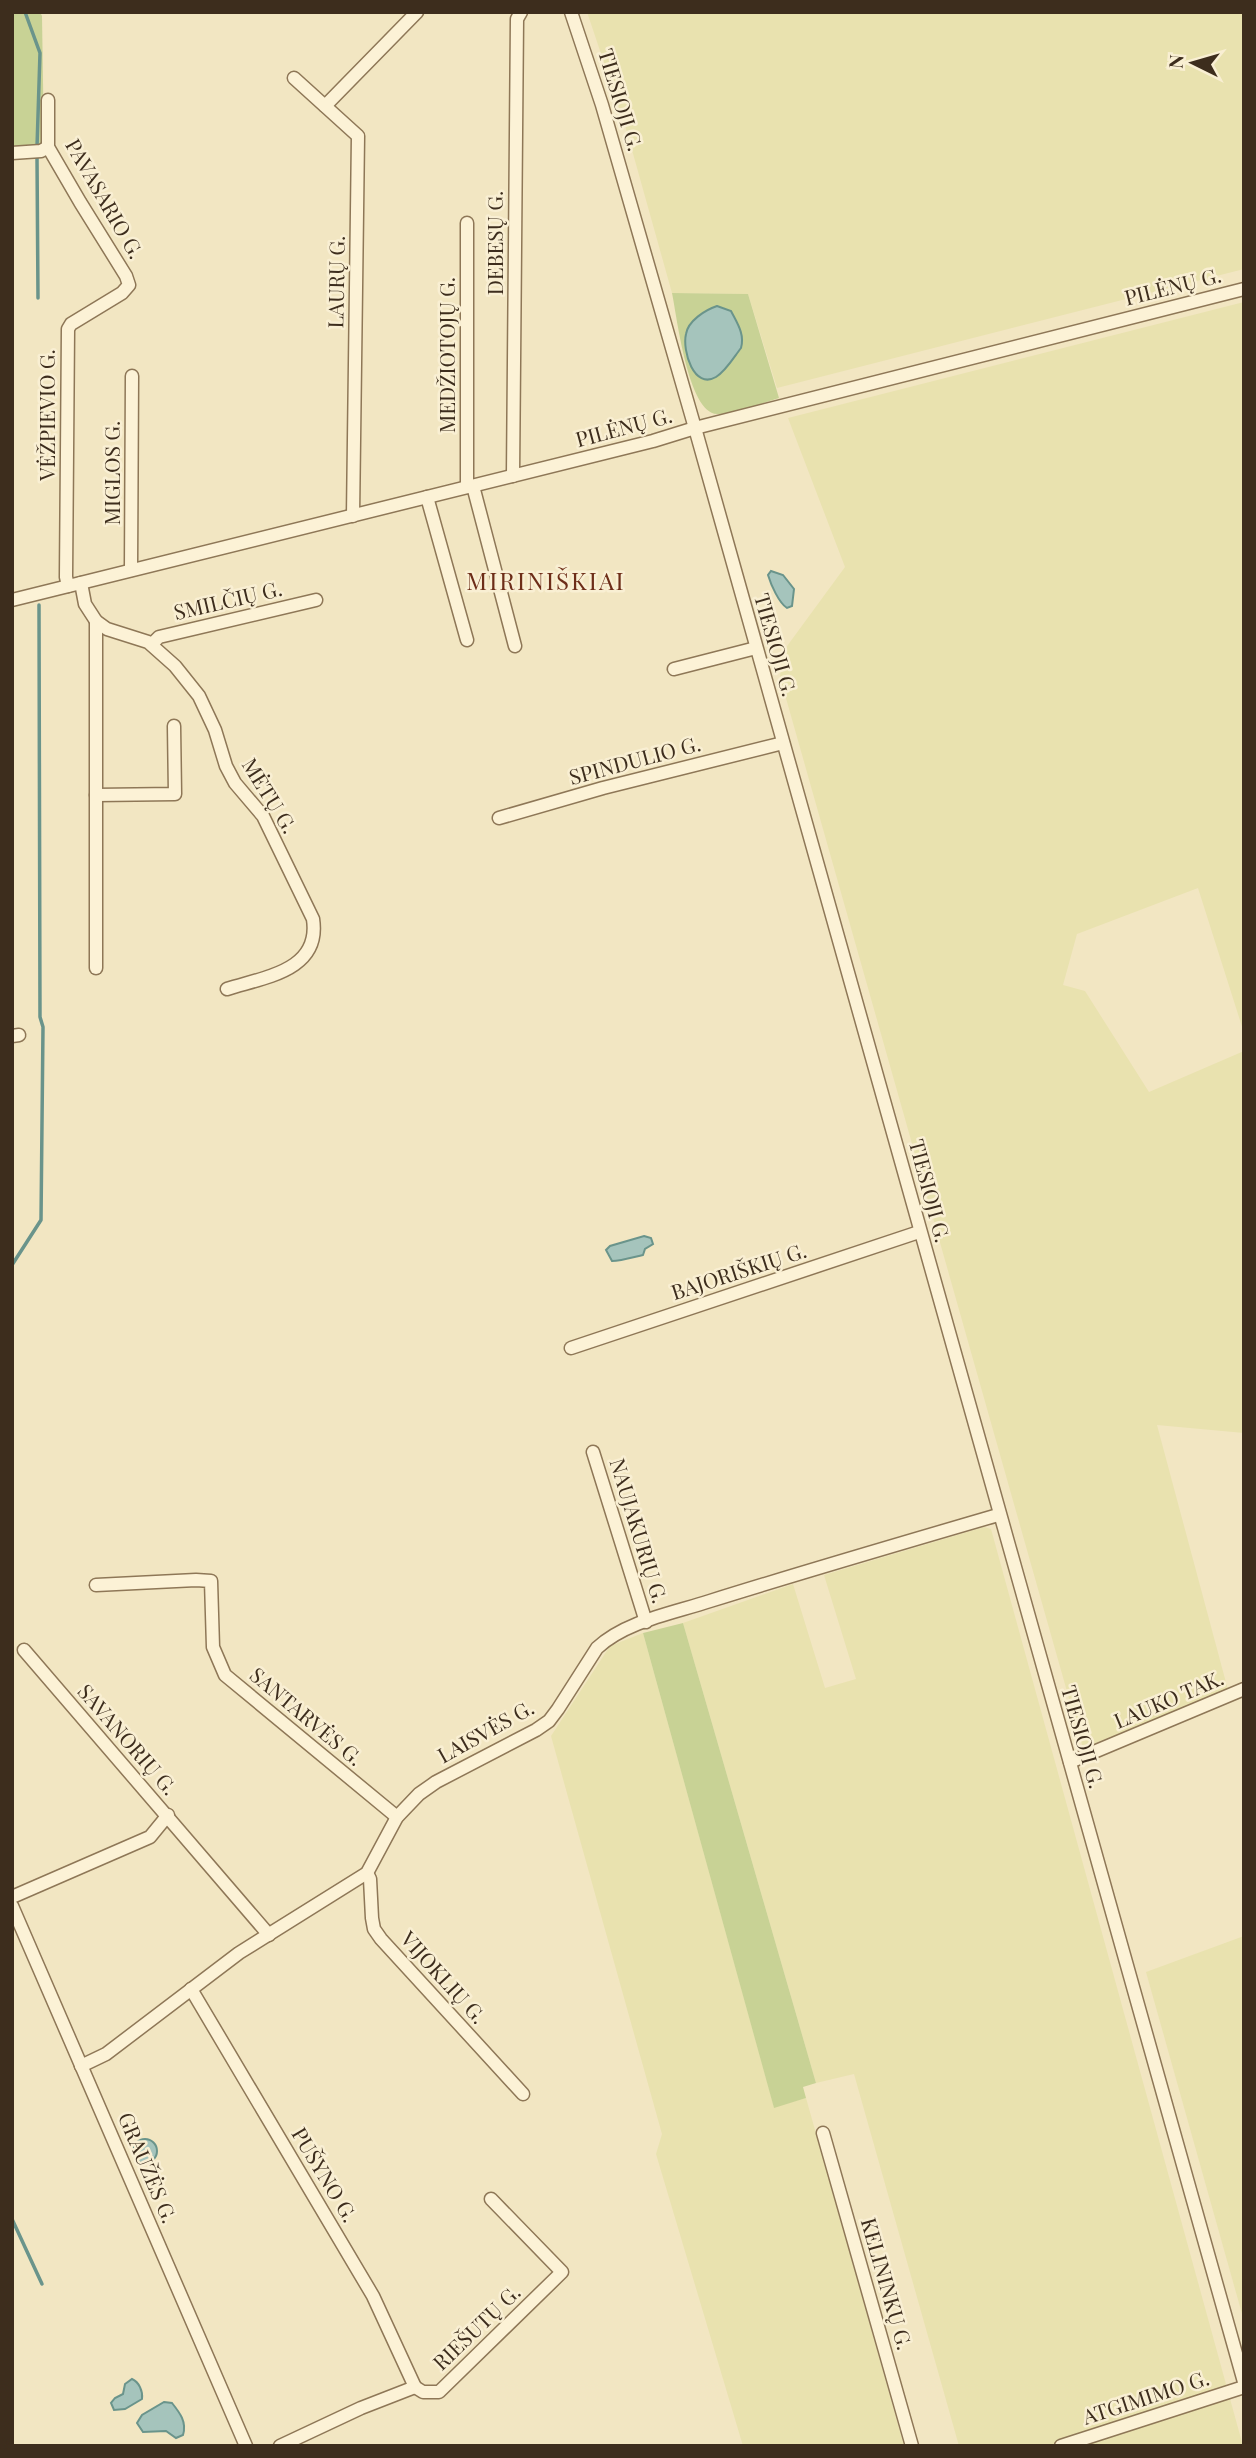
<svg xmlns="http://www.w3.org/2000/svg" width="1256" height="2458" font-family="'Playfair Display',serif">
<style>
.farmland{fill:#e9e2af}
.green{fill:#c8d295}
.water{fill:#a5c4bc;stroke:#6a948b;stroke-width:2}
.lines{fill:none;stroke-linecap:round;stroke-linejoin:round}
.stream{stroke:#6a948b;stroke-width:3.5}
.street-casing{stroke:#8e7757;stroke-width:15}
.street{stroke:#fcf2d6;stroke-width:12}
.labels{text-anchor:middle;stroke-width:5;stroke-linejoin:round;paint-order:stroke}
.street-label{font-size:21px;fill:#3d2d1d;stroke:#f9efd3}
.quarter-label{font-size:24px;letter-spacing:2px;fill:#6d2d18;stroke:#f9efd3}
</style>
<rect width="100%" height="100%" fill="#f2e6c2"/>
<g class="farmland">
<polygon points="587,12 1244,12 1244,269 777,388 748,294 672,293 625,125"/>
<polygon points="1244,302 1244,1033 1198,888 1077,934 1063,985 1085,991 1149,1092 1244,1051 1244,1433 1157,1425 1228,1690 1083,1748 780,677 782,653 845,567 788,418"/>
<polygon points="984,1527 991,1529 1243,2446 959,2446 854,2074 816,2083 683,1623 793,1584 825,1688 856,1679 824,1575"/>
<polygon points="643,1633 774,2107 806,2098 904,2446 743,2446 656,2154 662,2134 551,1736 610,1646"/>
<polygon points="1244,1936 1244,2321 1146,1972"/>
</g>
<g class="green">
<polygon points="12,12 40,12 42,16 44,146 12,148"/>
<path d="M672,293L748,294L779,398C762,403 734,415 717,414C688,413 677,317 672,293Z"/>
<polygon points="683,1623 816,2083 803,2087 806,2098 774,2108 643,1633"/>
</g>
<g class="water">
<path d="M717,306L731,311C737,323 745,334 741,348C734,357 726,371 716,377C694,390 682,351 686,334C688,321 705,310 717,306Z"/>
<path d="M771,571L783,575L794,589L792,606L787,608C779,603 771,585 768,575Z"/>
<path d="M644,1236L651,1238L653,1244L645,1249L643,1255C634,1257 621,1261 612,1261L606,1250L610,1246Z"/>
<circle cx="145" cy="2151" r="12"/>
<path d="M132,2379C139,2382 143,2391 142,2399L125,2409L114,2410L111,2403L115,2398L123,2394L125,2384Z"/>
<path d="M164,2402L172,2403C180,2413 187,2422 183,2435L176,2438L166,2431L143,2432L137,2423L142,2415Z"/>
</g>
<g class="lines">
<g class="stream">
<polyline points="25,12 40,53 37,147"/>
<polyline points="37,157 38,298"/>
<polyline points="12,1265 41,1220 43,1027 40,1017 39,605"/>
<polyline points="12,2219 42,2284"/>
</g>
<g class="street-casing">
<g id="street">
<polyline points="571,12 602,105 695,428 1244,2382"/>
<polyline points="294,78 358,136 353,516"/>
<polyline points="48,100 48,147 80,202 126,276 129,285 122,293 71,324 68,329 66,577 68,586"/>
<polyline points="325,106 417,12"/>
<polyline points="12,153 41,151 48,147"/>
<polyline points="513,476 517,19 521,12"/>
<polyline points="473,486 515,646"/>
<polyline points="467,487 467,223"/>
<polyline points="427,497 467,640"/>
<polyline points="131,570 132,376"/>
<path d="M81,583L85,604L96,621L107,629L148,642L175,666L199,696L215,730L226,766L235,783L263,816L313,919C321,971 264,977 227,989"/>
<polyline points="12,600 653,441 695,428 1244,289"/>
<polyline points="96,621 96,968"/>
<polyline points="152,644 159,637 316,600"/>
<polyline points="674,669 756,648"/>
<polyline points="96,795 175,794 174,726"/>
<polyline points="499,818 603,788 783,743"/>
<polyline points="12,1036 19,1035"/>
<polyline points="571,1348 919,1232"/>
<polyline points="593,1452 646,1622"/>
<polyline points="96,1585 196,1580 211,1581 213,1647 225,1675 397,1817"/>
<polyline points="24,1650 269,1935"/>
<polyline points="1070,1762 1244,1689"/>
<polyline points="367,1873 370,1879 372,1918 374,1929 381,1939 523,2094"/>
<polyline points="12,1897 150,1837 168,1815"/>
<polyline points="12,1906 246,2446"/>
<polyline points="191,1989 373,2296 415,2387"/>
<path d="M81,2066L106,2054L239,1953L367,1873L397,1817L419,1794L436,1782L536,1730L549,1721L558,1709L597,1648C626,1621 674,1613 710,1601C806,1571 902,1543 998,1515"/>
<polyline points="823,2133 912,2446"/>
<polyline points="415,2387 423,2392 439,2392 562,2272 491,2199"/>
<polyline points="280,2446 361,2408 415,2387"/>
<polyline points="1061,2446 1244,2387"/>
</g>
</g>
<use href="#street" class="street"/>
</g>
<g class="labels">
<g class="street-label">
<text transform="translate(620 100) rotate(73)" y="7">TIESIOJI G.</text>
<text transform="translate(104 199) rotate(60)" y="7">PAVASARIO G.</text>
<text transform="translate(496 243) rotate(-90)" y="7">DEBESŲ G.</text>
<text transform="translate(337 282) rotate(-89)" y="7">LAURŲ G.</text>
<text transform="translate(1173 287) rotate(-14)" y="7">PILĖNŲ G.</text>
<text transform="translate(448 355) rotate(-90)" y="7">MEDŽIOTOJŲ G.</text>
<text transform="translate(48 415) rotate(-90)" y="7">VĖŽPIEVIO G.</text>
<text transform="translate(624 428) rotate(-15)" y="7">PILĖNŲ G.</text>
<text transform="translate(113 473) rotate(-90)" y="7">MIGLOS G.</text>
<text transform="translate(228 601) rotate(-13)" y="7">SMILČIŲ G.</text>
<text transform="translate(775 645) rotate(74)" y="7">TIESIOJI G.</text>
<text transform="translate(635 761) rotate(-15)" y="7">SPINDULIO G.</text>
<text transform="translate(269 796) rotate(58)" y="7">MĖTŲ G.</text>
<text transform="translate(929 1191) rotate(75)" y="7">TIESIOJI G.</text>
<text transform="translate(739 1272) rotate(-18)" y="7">BAJORIŠKIŲ G.</text>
<text transform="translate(638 1531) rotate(73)" y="7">NAUJAKURIŲ G.</text>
<text transform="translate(1169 1700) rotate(-23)" y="7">LAUKO TAK.</text>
<text transform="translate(306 1717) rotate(40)" y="7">SANTARVĖS G.</text>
<text transform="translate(486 1732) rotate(-29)" y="7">LAISVĖS G.</text>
<text transform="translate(1082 1737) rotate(74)" y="7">TIESIOJI G.</text>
<text transform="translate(127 1740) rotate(49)" y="7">SAVANORIŲ G.</text>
<text transform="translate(443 1978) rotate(48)" y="7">VIJOKLIŲ G.</text>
<text transform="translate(147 2168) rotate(67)" y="7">GRAUŽĖS G.</text>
<text transform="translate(324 2175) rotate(59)" y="7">PUŠYNO G.</text>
<text transform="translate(886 2284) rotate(74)" y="7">KELININKŲ G.</text>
<text transform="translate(477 2328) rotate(-44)" y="7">RIEŠUTŲ G.</text>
<text transform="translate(1146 2398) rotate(-18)" y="7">ATGIMIMO G.</text>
</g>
<g class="quarter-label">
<text x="546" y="590">MIRINIŠKIAI</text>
</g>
</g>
<rect width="1256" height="2458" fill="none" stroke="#3d2d1d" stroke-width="28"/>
<g transform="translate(1193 63) rotate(275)" stroke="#f9efd3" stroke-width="5" paint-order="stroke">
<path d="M0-5L12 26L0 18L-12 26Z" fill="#3d2d1d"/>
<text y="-10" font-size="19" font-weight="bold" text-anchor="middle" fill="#3d2d1d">N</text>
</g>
</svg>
